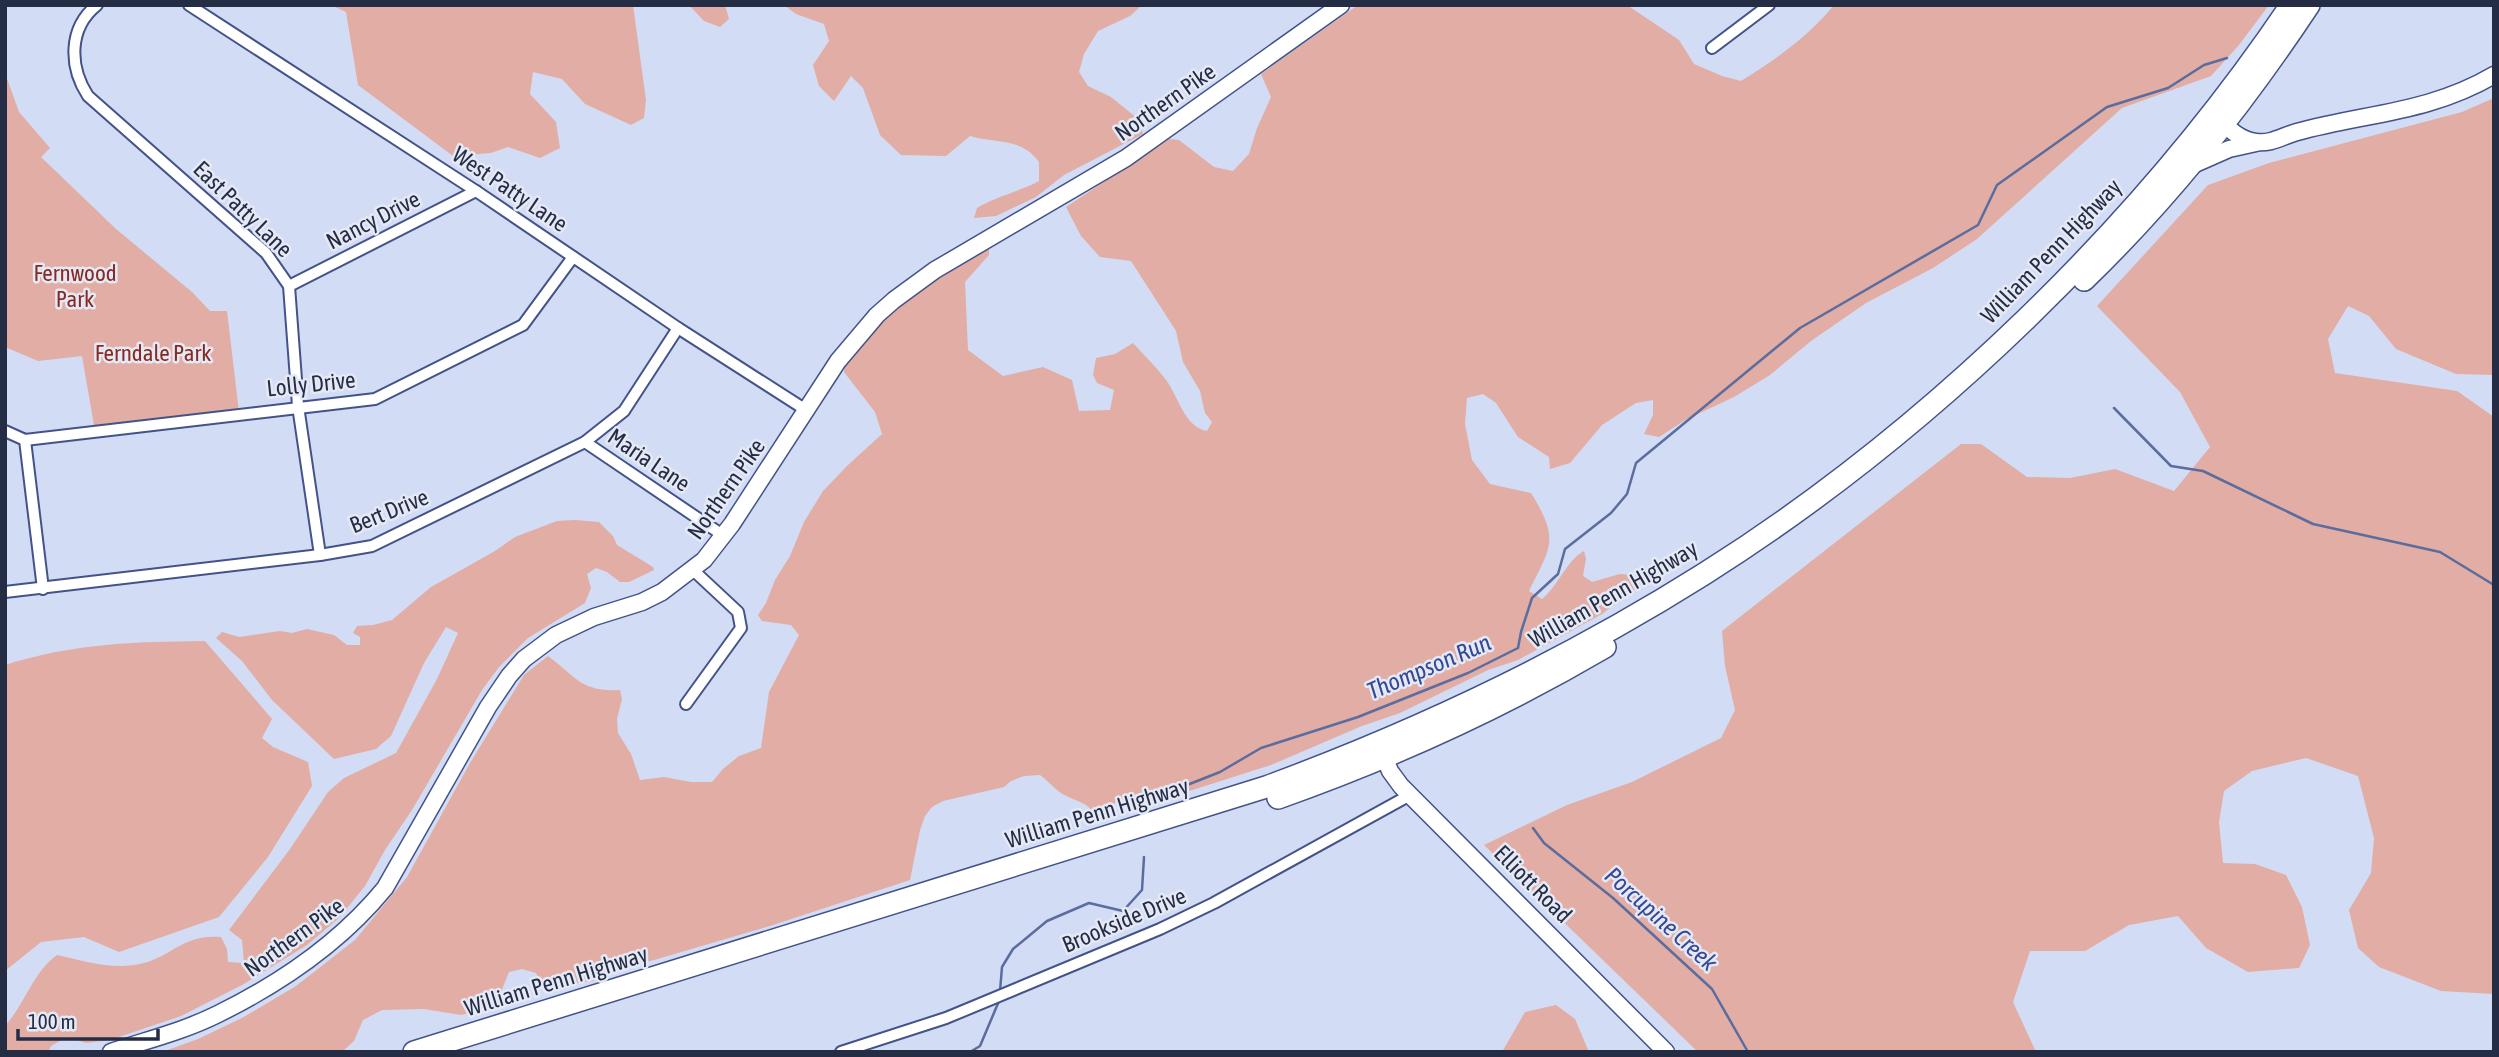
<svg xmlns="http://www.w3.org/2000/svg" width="2499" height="1057" font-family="'Asap Condensed',sans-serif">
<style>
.green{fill:#e1ada4}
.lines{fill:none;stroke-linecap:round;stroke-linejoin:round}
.stream{stroke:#5b6c9f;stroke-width:2.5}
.street-casing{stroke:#435388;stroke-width:14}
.secondary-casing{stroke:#435388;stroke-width:19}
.highway-casing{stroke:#435388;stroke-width:24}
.street{stroke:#fff;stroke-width:10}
.secondary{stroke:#fff;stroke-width:16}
.highway{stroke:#fff;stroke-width:21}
.labels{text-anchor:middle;stroke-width:5;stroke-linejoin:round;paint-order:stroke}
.street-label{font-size:23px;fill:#252d44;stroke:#e5e9f6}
.park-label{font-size:23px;fill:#872a20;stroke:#e5e9f6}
.water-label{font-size:24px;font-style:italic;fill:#354895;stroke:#e5e9f6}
</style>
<rect width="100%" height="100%" fill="#d3dcf5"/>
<g class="green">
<polygon points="331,5 633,5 646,100 644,118 631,125 585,104 562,79 533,72 530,94 556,122 560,148 540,158 508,147 491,153 453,156 358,85 346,12"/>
<polygon points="689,5 725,5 729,19 720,27 704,21"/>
<path d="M784,5H1142L1130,16L1098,31L1084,54L1079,72L1088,86L1111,97L1137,118L1143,134L1064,175L1036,197L996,216L974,218L977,208C998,196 1018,192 1039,181V162C1020,137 998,144 970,136L946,156L901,155L880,135L863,88L851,76L834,101L819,86L813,65L829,41L824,24L796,14Z"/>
<path d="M1358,5H1627L1679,40L1694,64L1722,76L1741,81C1776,59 1808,37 1834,5H2269L2239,45L2211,76L2122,108L1977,239L1933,268L1866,303L1811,341L1770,375L1734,397L1687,419L1659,437L1644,434L1653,415V400L1636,403L1602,425L1570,463L1550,469L1549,457L1518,437L1496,403L1483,394L1467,398L1465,424L1472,460L1490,484L1531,493C1560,540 1551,546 1529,591L1542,599C1559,585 1566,561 1584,551L1586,559L1583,576L1592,582L1620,574L1644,576L1641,585L1602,614L1518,660L1488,670L1400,713L1362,726L1271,765L1186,792L1134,795L1116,802L1108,812L1096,821C1092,799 1072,803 1057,790C1051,785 1047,780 1040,775L1024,776L1011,781L1004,787L943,801L932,807L925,816L920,830L910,880L770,926L630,967L594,981L554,986L541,982L536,973L522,969L509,972L499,997L492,1008L461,1015L424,1009L382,1010L363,1020L354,1041L343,1051L162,1052L198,1039L242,1018L296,986L355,940L407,877L470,763L524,675L548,656C577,677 580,692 620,690L622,699L617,719L618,733L631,754L640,780L664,777L691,782H712L723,769L739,756L761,748L769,692L799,635L791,625L762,621L758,615L766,603L775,580L790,556L804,522L823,491L848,465L882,434L875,412L844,372C850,330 953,268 989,246V255L965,282L968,350L1003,376L1043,367L1072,380L1079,411L1110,410L1114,390L1097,383L1093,375L1096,358L1115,354L1133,343C1143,354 1154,365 1163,376C1178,393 1183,427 1207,431L1212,422L1205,413L1200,391L1183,362L1176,331L1131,261L1100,257L1081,236L1066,207L1169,139L1179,140L1214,167L1233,171L1249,154L1257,128L1271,97L1261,74Z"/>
<polygon points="5,73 19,112 50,148 41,157 116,229 192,292 210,311 227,311 239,412 95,431 82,356 38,361 5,347"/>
<polygon points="2494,98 2494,375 2456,374 2396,349 2369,316 2348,306 2328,339 2335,373 2457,391 2494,417 2494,994 2441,991 2379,967 2358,948 2349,910 2371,873 2374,838 2358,776 2306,758 2252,771 2224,791 2219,822 2223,863 2255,864 2286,875 2302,907 2310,945 2299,968 2248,972 2206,948 2178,916 2129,925 2085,951 2030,951 2013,1002 2036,1052 1698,1052 1484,845 1567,805 1632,782 1721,738 1735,710 1725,666 1722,631 1961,444 1981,444 2027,477 2070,478 2115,469 2174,491 2210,447 2180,392 2097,306 2208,185 2269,163 2462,112"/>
<path d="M575,520L599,522L613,536L617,545L653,567L654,570L629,582H620L607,572L596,568L587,574L591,588L585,603L528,638L499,667L482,690L412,810L385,850L365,886L339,918L307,945L244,984L181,1016L110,1040L86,1043L67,1037L51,1046L48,1052H5V1026C25,1004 33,972 57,955C84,961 116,971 144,963C175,954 184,934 221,937L227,949L228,962L244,963L242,940L229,930L290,849L328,792L344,778L396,753L437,679L458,633L446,627L424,663L391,736L376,749L334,759L272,700L242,661L216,638L222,632L239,637L280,631L292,633L307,629L334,635L347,645H360V637L353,633L357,626L373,625L392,620L431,587L495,551L515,537L557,521Z"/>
<path d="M205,641L272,719L262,738L273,747L308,762L312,786L268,857L219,917L119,952L84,937L41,942L5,971V665C75,643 133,642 205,641Z"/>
<polygon points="1556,1005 1575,1019 1589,1052 1502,1052 1525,1012"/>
</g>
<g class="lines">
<g class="stream">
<polyline points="2114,408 2171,466 2203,471 2313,524 2440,552 2494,585"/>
<polyline points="1143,805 1144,802 1220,772 1261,748 1358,717 1468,673 1518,648 1521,632 1532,598 1558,574 1565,549 1611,513 1627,494 1636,463 1800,328 1978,225 1997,185 2107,107 2168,88 2204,65 2227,58"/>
<polyline points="1533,828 1544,843 1613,898 1712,989 1748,1052"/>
<polyline points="1000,991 1002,967 1013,949 1047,921 1089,903 1123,911 1142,890 1144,857"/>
<polyline points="970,1052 980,1046 999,1001"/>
</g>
<g class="street-casing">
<g id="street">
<path d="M97,5C68,28 69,67 88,96L266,253L289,286L298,406L320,555"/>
<polyline points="189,5 476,191 678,328 806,410"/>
<polyline points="1712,48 1769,5"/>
<polyline points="289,286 476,191"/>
<polyline points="5,431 25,440 375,399 523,325 573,257"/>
<polyline points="25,440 43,589"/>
<polyline points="585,442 724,536"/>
<polyline points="5,592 320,555 372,546 585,442 624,411 678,328"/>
<polyline points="686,704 741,628 738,612 693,570"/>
<polyline points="841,1052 946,1018 1160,929 1214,903 1410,795"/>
</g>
</g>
<g class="secondary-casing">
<g id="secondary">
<path d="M2217,115C2226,127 2240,140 2256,142C2272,144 2282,136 2297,132C2366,113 2429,113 2494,75"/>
<polyline points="2195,164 2229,149 2256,143"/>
<polyline points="1381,749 1390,771 1401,786 1666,1052"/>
<path d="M111,1052C147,1040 184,1031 218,1014C281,983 340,943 385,888L488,707L509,676L524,659L556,635L594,617L642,602L662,592L704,560L732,524L838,361L877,315L894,300L935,270L1126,158L1341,5"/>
</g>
</g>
<g class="highway-casing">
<g id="highway">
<path d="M2084,280C2169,198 2244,103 2309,5"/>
<path d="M1278,798C1391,758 1501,708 1605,647"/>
<path d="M414,1052L1266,787C1418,731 1566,661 1704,574C1929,432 2142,226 2291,5"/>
</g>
</g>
<use href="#street" class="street"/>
<use href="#secondary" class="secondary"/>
<use href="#highway" class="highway"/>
</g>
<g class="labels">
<g class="street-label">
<text transform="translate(1165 102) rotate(-35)" y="8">Northern Pike</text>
<text transform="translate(510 189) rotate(34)" y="8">West Patty Lane</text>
<text transform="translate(243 209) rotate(44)" y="8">East Patty Lane</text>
<text transform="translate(373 220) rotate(-27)" y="8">Nancy Drive</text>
<text transform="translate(2051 251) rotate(-46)" y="8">William Penn Highway</text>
<text transform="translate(311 384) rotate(-6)" y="8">Lolly Drive</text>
<text transform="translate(649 460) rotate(34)" y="8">Maria Lane</text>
<text transform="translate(726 489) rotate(-55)" y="8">Northern Pike</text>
<text transform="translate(389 511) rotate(-22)" y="8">Bert Drive</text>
<text transform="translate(1613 594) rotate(-30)" y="8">William Penn Highway</text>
<text transform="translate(1097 813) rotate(-17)" y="8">William Penn Highway</text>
<text transform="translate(1533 884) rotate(45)" y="8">Elliott Road</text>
<text transform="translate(1124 920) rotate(-23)" y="8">Brookside Drive</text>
<text transform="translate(294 937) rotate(-36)" y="8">Northern Pike</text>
<text transform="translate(556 981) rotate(-17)" y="8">William Penn Highway</text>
</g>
<g class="park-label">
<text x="75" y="281">Fernwood<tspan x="75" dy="26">Park</tspan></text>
<text x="153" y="361">Ferndale Park</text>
</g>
<g class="water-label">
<text transform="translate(1429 667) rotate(-23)" y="8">Thompson Run</text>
<text transform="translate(1661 919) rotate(42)" y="8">Porcupine Creek</text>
</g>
</g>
<rect width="2499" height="1057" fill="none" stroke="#252d44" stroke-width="14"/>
<path d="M18 1029v10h140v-10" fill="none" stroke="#252d44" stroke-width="3.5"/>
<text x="28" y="1029" font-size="21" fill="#252d44" stroke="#e5e9f6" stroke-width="5" paint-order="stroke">100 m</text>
</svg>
